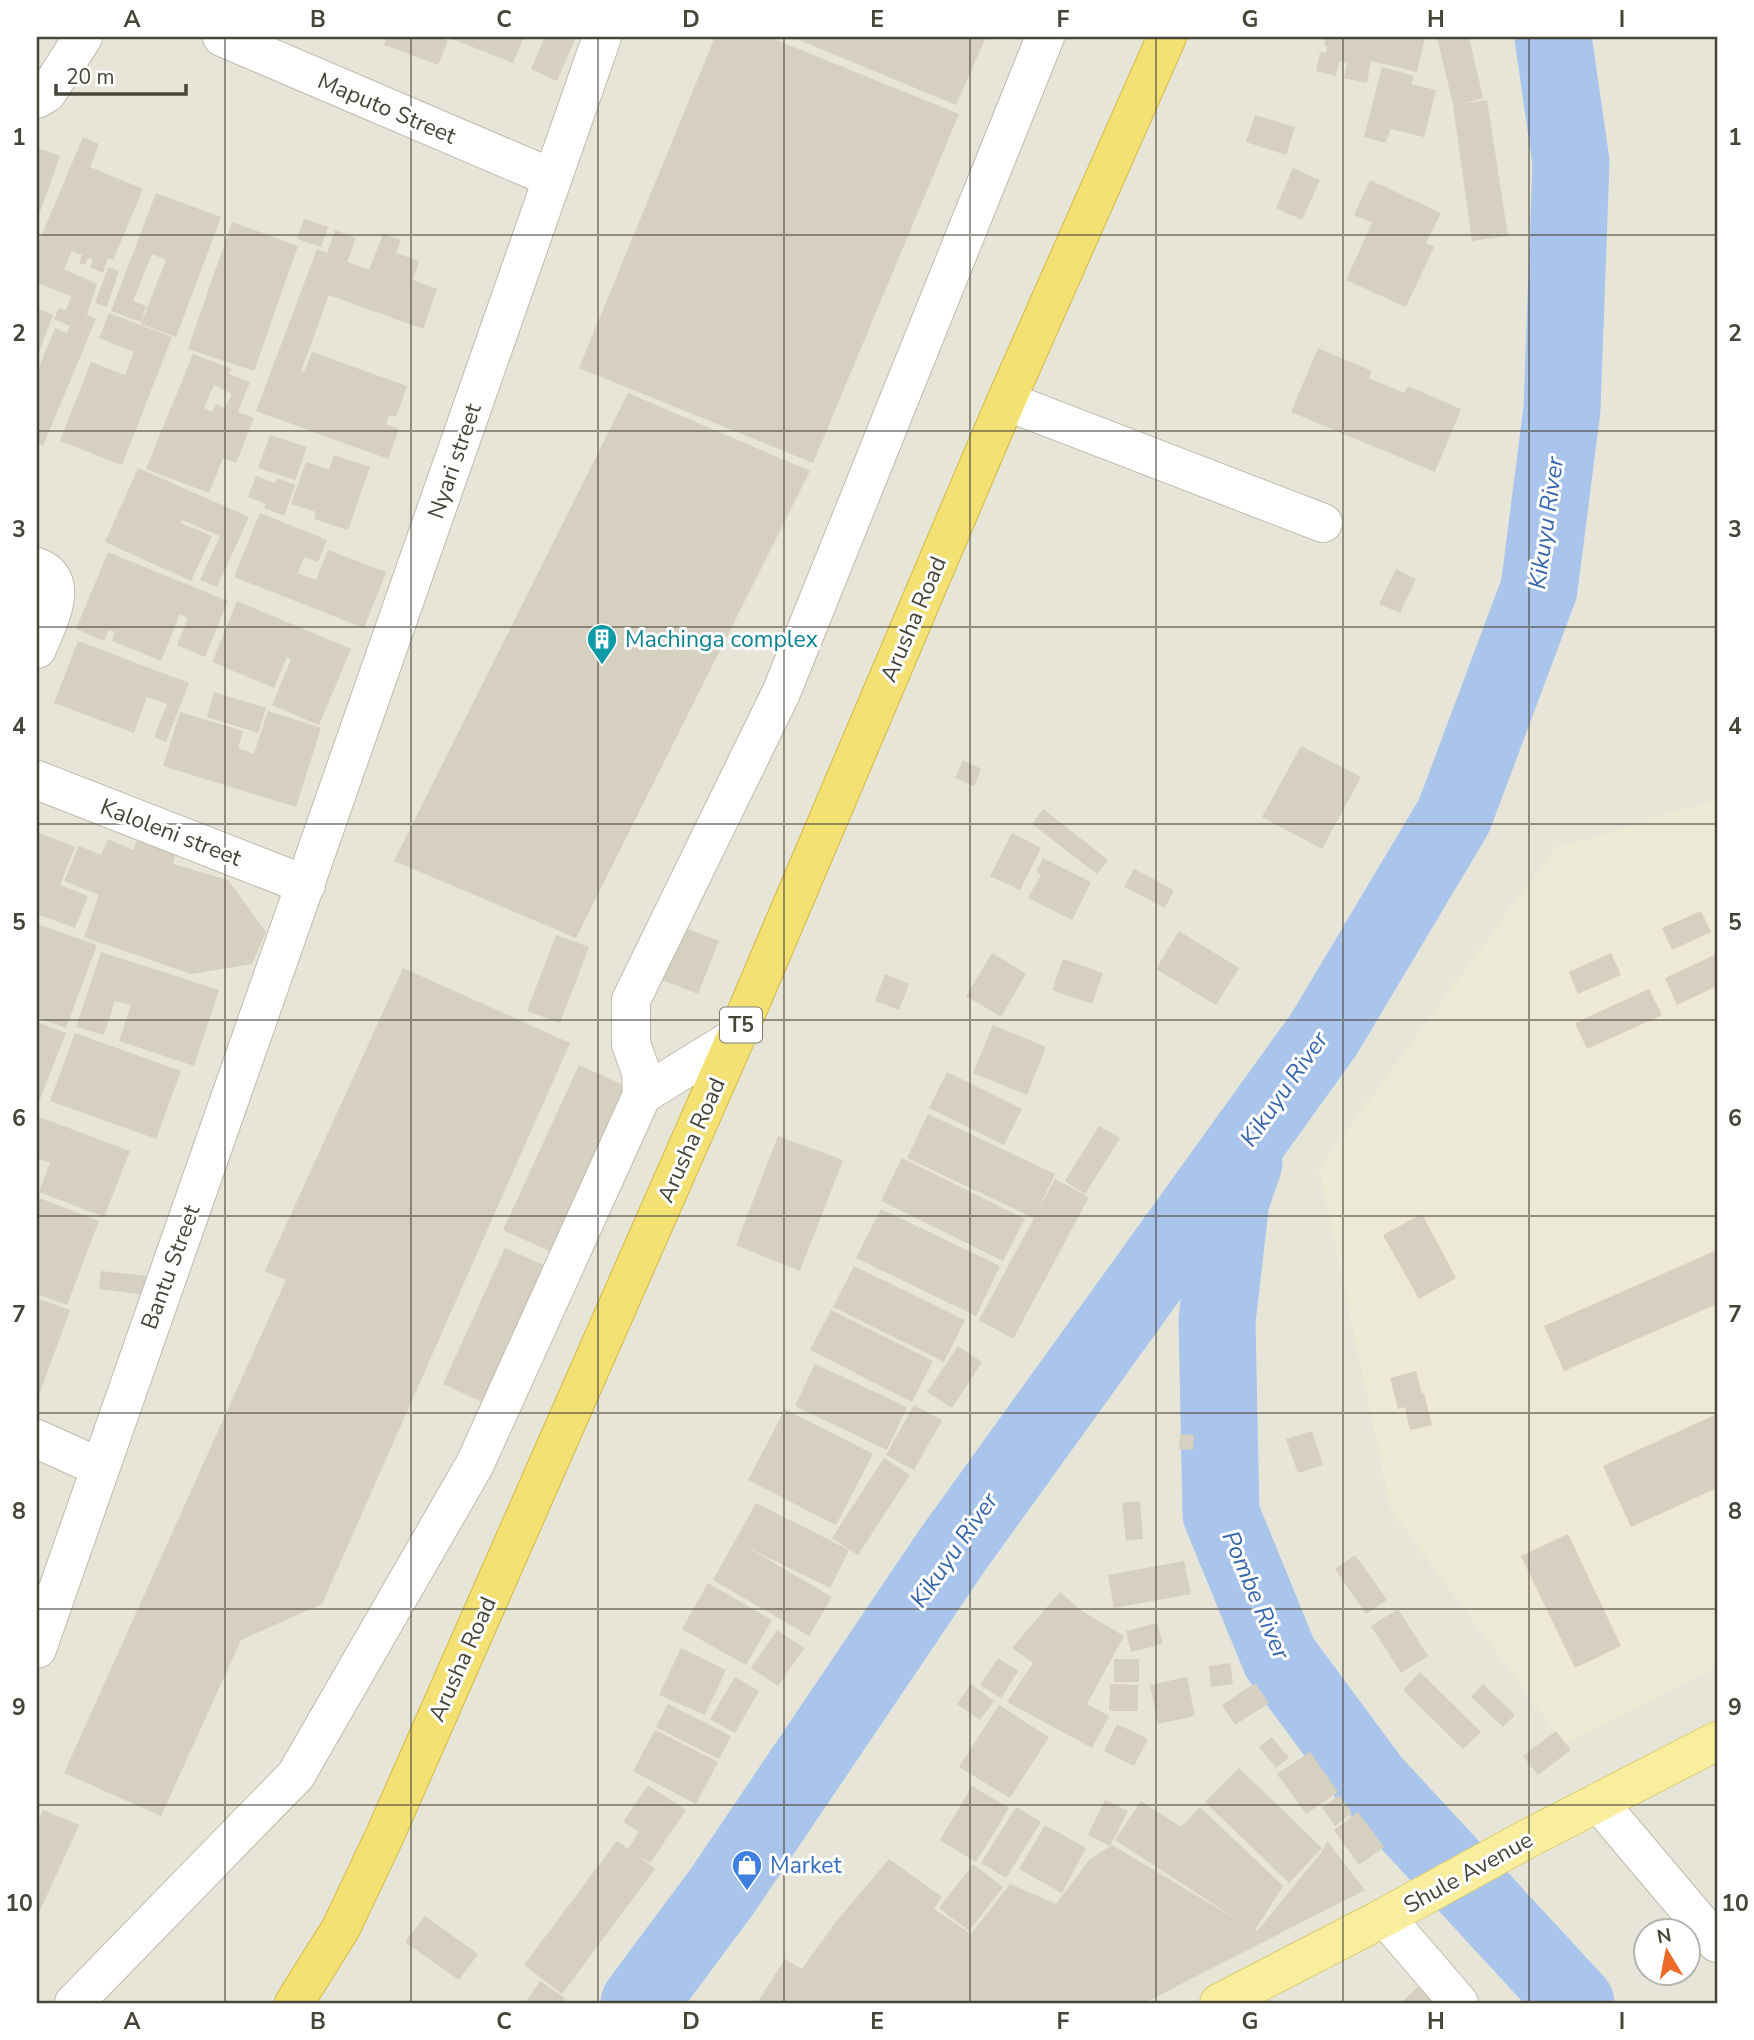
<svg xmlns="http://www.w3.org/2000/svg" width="1754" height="2040" font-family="'Nunito Sans',sans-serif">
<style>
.residential{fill:#e7e5d8;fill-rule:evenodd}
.education{fill:#ece9d4}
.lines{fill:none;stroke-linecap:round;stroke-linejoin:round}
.river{stroke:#aac5ec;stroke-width:77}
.building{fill:#d5d0c0;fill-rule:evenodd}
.minor-casing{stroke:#bfbcac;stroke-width:40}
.major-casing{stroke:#dccf6f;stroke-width:40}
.highway-casing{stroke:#d3b944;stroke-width:40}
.minor{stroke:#fff;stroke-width:38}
.major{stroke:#f8ee9e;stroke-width:38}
.highway{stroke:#f4e174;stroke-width:38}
.grid{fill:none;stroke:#474438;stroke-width:2;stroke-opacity:0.55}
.labels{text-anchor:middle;stroke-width:6;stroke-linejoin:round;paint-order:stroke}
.shield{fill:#fff;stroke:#7e7c74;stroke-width:2}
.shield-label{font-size:21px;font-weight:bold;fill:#474438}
.street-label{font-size:23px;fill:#474438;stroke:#fff}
.culture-label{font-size:23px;fill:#0d838f;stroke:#fff;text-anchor:start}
.shop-label{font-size:23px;fill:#366cbe;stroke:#fff;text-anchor:start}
.water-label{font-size:24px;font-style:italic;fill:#3866ac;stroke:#fff}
.neatline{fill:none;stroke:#474438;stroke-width:2.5}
.grid-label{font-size:23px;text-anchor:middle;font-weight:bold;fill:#474438}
</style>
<rect width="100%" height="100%" fill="#f4f2ea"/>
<path class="residential" d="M37,37H1717V2003H37ZM1646,1932H1688V1974H1646Z"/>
<polygon class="education" points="1717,799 1717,1667 1565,1745 1391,1510 1319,1168 1554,849"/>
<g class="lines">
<g class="river">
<polyline points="1244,1163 1231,1200 1217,1321 1221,1514 1280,1658 1371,1781 1576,2003"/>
<polyline points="639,2003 723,1890 951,1552 1324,1034 1454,816 1539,589 1562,409 1571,162 1553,37"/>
</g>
</g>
<g class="building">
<polygon points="387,37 437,37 448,41 438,65 384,45"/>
<polygon points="447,37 524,37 513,63"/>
<polygon points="545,37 576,37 557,81 531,69"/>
<polygon points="715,37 769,37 959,114 813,463 579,368"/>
<polygon points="792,37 986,37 956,105"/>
<polygon points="1326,37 1425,37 1417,72 1371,61 1367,83 1344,78 1347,63 1339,61 1336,76 1316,71 1320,52 1326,53 1327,46 1324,45"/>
<polygon points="1437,37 1469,37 1483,98 1461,104 1487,100 1508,236 1472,241 1453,105"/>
<polygon points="1382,67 1414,76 1411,84 1436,90 1424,137 1390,129 1386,143 1364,137"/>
<polygon points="1255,115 1295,127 1286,155 1246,142"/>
<polygon points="83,137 99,144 90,167 143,189 113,260 108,258 103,273 90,267 93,260 88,258 85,265 79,263 82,255 72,251 64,269 97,284 87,315 96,319 43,446 37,443 37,372 55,328 67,333 70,326 54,319 59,308 66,310 71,296 37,283 37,246"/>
<polygon points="37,148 60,156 37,220"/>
<polygon points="1293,168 1320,180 1302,220 1276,208"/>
<polygon points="1370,180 1441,213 1426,243 1434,247 1406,307 1346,280 1372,223 1354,215"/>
<polygon points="156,193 221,217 176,337 141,324 166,260 152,254 133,301 146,306 141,322 111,311"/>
<polygon points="304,219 328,227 321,247 297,239"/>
<polygon points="232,222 298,246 254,371 188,349"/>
<polygon points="335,230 356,238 347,262 369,270 383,234 401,240 396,253 419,261 413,280 437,289 423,329 329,295 301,371 304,372 312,352 407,386 396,417 389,415 386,424 399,429 388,459 256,411 317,249 327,253"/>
<polygon points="108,267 119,271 107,307 95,303"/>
<polygon points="37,308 53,315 37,357"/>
<polygon points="109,313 172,337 122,465 60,441 91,362 125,375 134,352 99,338"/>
<polygon points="1318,348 1372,371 1369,378 1404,393 1408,386 1461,409 1435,472 1291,412"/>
<path d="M193,354L232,369L229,374L250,382L238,412L254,418L236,463L223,458L209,493L146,469ZM214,385L232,394L225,408L216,404L212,412L204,408Z"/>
<polygon points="628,393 810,471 576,938 394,861"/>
<polygon points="270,435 307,447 295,480 258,468"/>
<polygon points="334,455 370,467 348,530 314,519 316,512 291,504 306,462 329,470"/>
<polygon points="138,468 249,517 217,587 200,580 220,536 182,520 180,523 212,536 191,581 105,542"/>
<polygon points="256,476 275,483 277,478 295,485 284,516 264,508 266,504 248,497"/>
<polygon points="260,513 327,540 318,562 304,557 298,573 316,580 328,550 386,572 364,628 234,577"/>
<polygon points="108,552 228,601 205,657 177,645 188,618 180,614 161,661 112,641 115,632 109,630 104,641 76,629"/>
<polygon points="1396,569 1416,579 1400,613 1379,604"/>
<polygon points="237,601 351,649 319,725 272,705 291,659 287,657 274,688 212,662"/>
<polygon points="78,641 189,683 166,742 154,737 167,704 147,697 134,733 54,703"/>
<polygon points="214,692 266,708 258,733 207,717"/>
<polygon points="268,711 321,728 296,807 163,766 180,712 243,731 238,748 254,754"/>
<polygon points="1301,746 1361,777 1322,849 1262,817"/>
<polygon points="963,760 981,769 974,786 955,778"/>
<polygon points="1043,809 1108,860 1097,874 1032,824"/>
<polygon points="37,832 75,847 60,885 88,896 75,928 37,914"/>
<polygon points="1012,833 1041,848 1020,890 990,876"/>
<polygon points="140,835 177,848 173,864 228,880 266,932 252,964 191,974 84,937 99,895 64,881 79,846 101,855 108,839 133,850"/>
<polygon points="1043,858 1091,882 1072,920 1028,898 1041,875 1036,872"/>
<polygon points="1134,869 1174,890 1165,908 1124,887"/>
<polygon points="1701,911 1711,932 1672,950 1662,928"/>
<polygon points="673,923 719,941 698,994 652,976"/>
<polygon points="37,924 97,945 66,1028 37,1017"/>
<polygon points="1179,931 1239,968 1216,1005 1156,969"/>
<polygon points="556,935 589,947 560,1023 527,1011"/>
<polygon points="101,952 219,990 194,1066 119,1041 131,1005 115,1001 104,1035 76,1027"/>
<polygon points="992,953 1026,974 1001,1017 966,996"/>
<polygon points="1611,953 1621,975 1578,994 1569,972"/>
<polygon points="1717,954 1717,986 1677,1005 1665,978"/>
<polygon points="1063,959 1103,973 1092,1004 1052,990"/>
<polygon points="403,968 570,1043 322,1604 241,1640 161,1816 64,1773 286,1280 265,1271"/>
<polygon points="885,974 909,984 899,1010 875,1001"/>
<polygon points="1649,989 1662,1015 1587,1049 1575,1023"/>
<polygon points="37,1022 66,1033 37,1107"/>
<polygon points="993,1025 1046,1047 1027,1095 973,1073"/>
<polygon points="75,1033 181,1071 156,1139 50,1101"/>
<polygon points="579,1065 638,1092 562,1257 503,1230"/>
<polygon points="947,1072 1022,1109 1004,1145 929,1108"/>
<polygon points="928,1114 1055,1174 1036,1214 1055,1179 1089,1197 1013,1339 979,1320 1034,1218 907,1158"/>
<polygon points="37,1116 130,1151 104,1217 39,1192 50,1163 37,1158"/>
<polygon points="1099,1126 1120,1138 1085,1194 1065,1181"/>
<polygon points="778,1136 843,1160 800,1271 736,1245"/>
<polygon points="902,1158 1025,1219 1003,1261 881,1201"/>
<polygon points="37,1197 99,1221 67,1305 37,1294"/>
<polygon points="881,1209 1000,1266 976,1316 856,1258"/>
<polygon points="1422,1214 1456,1278 1419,1299 1383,1235"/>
<polygon points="505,1248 557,1271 495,1408 443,1384"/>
<polygon points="1717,1250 1717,1304 1564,1371 1544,1326"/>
<polygon points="854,1266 965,1320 944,1362 833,1307"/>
<polygon points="101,1271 148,1276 146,1295 99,1289"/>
<polygon points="37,1298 70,1310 37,1401"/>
<polygon points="831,1310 933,1361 912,1402 810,1350"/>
<polygon points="958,1346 982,1362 952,1408 927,1392"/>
<polygon points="815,1364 907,1407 887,1450 795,1406"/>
<polygon points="1416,1371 1422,1394 1424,1393 1432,1425 1410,1430 1405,1407 1398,1409 1390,1378"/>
<polygon points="914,1405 942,1420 914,1470 886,1455"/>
<polygon points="785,1409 873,1454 836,1525 748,1480"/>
<polygon points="1717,1414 1717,1488 1631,1527 1603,1466"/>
<polygon points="1312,1431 1323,1465 1298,1473 1286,1439"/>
<polygon points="1180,1434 1194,1435 1193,1450 1179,1449"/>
<polygon points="884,1458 910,1475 858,1555 832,1538"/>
<polygon points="1140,1501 1143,1539 1126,1541 1122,1503"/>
<polygon points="756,1503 849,1550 830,1588 745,1546 832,1597 809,1636 713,1580"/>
<polygon points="1568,1534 1621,1646 1575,1668 1521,1556"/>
<polygon points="1355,1555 1387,1600 1366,1614 1335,1569"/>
<polygon points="1184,1561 1191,1594 1114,1608 1108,1575"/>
<polygon points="708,1583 772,1620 746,1665 682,1629"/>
<polygon points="1060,1592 1082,1611 1124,1636 1087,1704 1109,1716 1092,1748 1007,1702 1033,1663 1012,1648"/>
<polygon points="1398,1609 1428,1656 1401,1673 1371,1626"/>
<polygon points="1157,1623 1163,1644 1131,1652 1126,1631"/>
<polygon points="777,1630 804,1648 778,1686 751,1668"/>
<polygon points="681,1648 726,1670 705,1715 659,1695"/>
<polygon points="998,1658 1018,1671 1001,1698 980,1685"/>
<rect x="1114" y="1659" width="25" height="23"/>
<polygon points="1230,1663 1233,1684 1211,1687 1209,1666"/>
<polygon points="1420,1672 1481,1732 1463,1749 1403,1690"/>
<polygon points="735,1677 759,1691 735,1733 710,1719"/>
<polygon points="1187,1677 1195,1716 1158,1724 1150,1685"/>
<polygon points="1255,1683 1269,1703 1235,1725 1222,1705"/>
<polygon points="971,1684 994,1701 980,1720 957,1704"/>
<polygon points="1110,1684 1138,1685 1138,1711 1109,1711"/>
<polygon points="1483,1684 1515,1715 1503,1727 1471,1697"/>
<polygon points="668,1704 731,1736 719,1759 656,1727"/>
<polygon points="999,1705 1049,1737 1010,1798 959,1767"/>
<polygon points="1117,1724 1148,1739 1134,1766 1104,1751"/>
<polygon points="655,1730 718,1762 696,1804 633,1771"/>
<polygon points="1556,1731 1571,1750 1538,1775 1523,1756"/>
<polygon points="1272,1737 1289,1758 1276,1768 1259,1747"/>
<polygon points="1310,1752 1338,1792 1306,1814 1277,1774"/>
<polygon points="1239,1768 1322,1848 1289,1883 1205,1802"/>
<polygon points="648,1785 686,1810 650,1863 635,1854 655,1869 562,1994 524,1965 617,1841 628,1849 639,1832 623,1822"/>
<polygon points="972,1786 1009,1808 976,1862 940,1840"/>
<polygon points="1339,1795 1352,1813 1335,1826 1322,1808"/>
<polygon points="1105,1800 1128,1811 1110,1846 1088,1835"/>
<polygon points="1141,1801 1181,1827 1200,1807 1283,1886 1255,1930 1257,1931 1321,1853 1327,1841 1365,1890 1144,2003 757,2003 785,1959 802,1969 835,1923 889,1859 942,1897 934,1909 971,1934 1010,1884 1056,1904 1090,1859 1112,1845 1241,1922 1115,1840"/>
<polygon points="1016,1807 1041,1822 1006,1878 981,1863"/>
<polygon points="43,1810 79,1825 37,1917 37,1824"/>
<polygon points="1358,1812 1384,1847 1359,1865 1334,1830"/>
<polygon points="1045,1825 1086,1848 1062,1893 1019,1869"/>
<polygon points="973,1864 1003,1887 969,1931 939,1908"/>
<polygon points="425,1916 478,1954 459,1980 405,1942"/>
<polygon points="1428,1977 1452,2003 1401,2003"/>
<polygon points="540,1981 565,1998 562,2003 525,2003"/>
</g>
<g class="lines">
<g class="minor-casing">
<g id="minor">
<polyline points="222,37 552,178"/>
<polyline points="37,99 47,93 83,37"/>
<polyline points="1006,401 1323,523"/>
<path d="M37,567C73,580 46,625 37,649"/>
<polyline points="37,780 306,885"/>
<polyline points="642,1095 736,1037"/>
<polyline points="37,1439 99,1467"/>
<polyline points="37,1649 602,37"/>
<polyline points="1599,1803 1717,1943"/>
<polyline points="1385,1917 1459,2003"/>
<polyline points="74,2003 296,1775 475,1464 642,1095 641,1072 631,1044 631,1000 781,693 1045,37"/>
</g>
</g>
<g class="major-casing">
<polyline id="major" points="1219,2003 1385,1917 1525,1840 1717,1741"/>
</g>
<g class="highway-casing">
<polyline id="highway" points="294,2003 341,1928 385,1835 736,1037 1006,401 1167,37"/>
</g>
<use href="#minor" class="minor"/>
<use href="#major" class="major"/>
<use href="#highway" class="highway"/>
</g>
<path class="grid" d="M225,37V2003M411,37V2003M598,37V2003M784,37V2003M970,37V2003M1156,37V2003M1343,37V2003M1529,37V2003M37,235H1717M37,431H1717M37,627H1717M37,824H1717M37,1020H1717M37,1216H1717M37,1413H1717M37,1609H1717M37,1805H1717"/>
<defs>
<g id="building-pin" transform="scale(1.575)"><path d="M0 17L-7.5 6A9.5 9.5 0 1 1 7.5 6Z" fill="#0f9aa8" stroke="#fff"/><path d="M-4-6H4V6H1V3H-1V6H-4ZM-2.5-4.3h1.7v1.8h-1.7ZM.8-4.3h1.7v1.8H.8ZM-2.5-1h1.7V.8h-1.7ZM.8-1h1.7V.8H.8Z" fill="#fff"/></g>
<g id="shop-pin" transform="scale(1.575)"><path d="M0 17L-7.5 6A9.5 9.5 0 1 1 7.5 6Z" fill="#3f7fe0" stroke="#fff"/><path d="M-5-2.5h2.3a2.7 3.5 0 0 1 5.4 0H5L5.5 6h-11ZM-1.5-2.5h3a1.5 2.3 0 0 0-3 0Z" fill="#fff"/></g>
</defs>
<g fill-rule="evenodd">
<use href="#building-pin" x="602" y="639"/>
<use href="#shop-pin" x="747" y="1865"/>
</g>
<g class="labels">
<rect class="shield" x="720" y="1007.5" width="42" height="35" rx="5"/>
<g class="shield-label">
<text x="741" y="1032">T5</text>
</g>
<g class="street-label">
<text transform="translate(387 108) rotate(23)" y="8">Maputo Street</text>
<text transform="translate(454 461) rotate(-71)" y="8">Nyari street</text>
<text transform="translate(913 619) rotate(-67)" y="8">Arusha Road</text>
<text transform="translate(171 832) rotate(21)" y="8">Kaloleni street</text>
<text transform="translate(691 1140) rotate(-66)" y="8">Arusha Road</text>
<text transform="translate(170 1267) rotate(-70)" y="8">Bantu Street</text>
<text transform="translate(462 1659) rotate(-66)" y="8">Arusha Road</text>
<text transform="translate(1468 1872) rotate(-29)" y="8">Shule Avenue</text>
</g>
<g class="culture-label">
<text x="625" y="647">Machinga complex</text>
</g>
<g class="shop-label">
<text x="770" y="1873">Market</text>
</g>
<g class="water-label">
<text transform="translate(1546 523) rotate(-82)" y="8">Kikuyu River</text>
<text transform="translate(1284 1089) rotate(-55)" y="8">Kikuyu River</text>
<text transform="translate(954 1550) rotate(-55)" y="8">Kikuyu River</text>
<text transform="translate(1256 1595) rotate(67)" y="8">Pombe River</text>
</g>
</g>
<rect width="1754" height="2040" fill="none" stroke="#ffffff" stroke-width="77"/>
<g transform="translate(1667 1952) rotate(350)"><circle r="33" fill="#ffffff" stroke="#b5b4af" stroke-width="2"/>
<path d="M0-5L12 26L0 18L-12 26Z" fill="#ec6928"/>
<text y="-10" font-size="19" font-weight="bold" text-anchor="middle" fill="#474438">N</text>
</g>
<path d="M56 84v10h130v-10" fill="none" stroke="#474438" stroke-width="3.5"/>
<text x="66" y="84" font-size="21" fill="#474438" stroke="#ffffff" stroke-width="5" paint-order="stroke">20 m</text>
<rect x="38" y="38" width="1678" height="1964" class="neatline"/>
<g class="grid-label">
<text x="132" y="27">A</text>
<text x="318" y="27">B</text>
<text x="504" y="27">C</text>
<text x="691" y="27">D</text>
<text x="877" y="27">E</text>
<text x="1063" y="27">F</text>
<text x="1250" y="27">G</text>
<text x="1436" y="27">H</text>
<text x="1622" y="27">I</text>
<text x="19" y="145">1</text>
<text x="1735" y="145">1</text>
<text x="19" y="341">2</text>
<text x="1735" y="341">2</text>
<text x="19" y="537">3</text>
<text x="1735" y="537">3</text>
<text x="19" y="734">4</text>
<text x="1735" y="734">4</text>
<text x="19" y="930">5</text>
<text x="1735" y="930">5</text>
<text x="19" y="1126">6</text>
<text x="1735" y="1126">6</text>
<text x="19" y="1322">7</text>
<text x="1735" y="1322">7</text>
<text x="19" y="1519">8</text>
<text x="1735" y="1519">8</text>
<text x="19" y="1715">9</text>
<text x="1735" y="1715">9</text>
<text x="19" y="1911">10</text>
<text x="1735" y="1911">10</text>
<text x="132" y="2029">A</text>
<text x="318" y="2029">B</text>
<text x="504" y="2029">C</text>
<text x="691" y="2029">D</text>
<text x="877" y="2029">E</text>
<text x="1063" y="2029">F</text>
<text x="1250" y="2029">G</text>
<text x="1436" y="2029">H</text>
<text x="1622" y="2029">I</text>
</g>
</svg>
